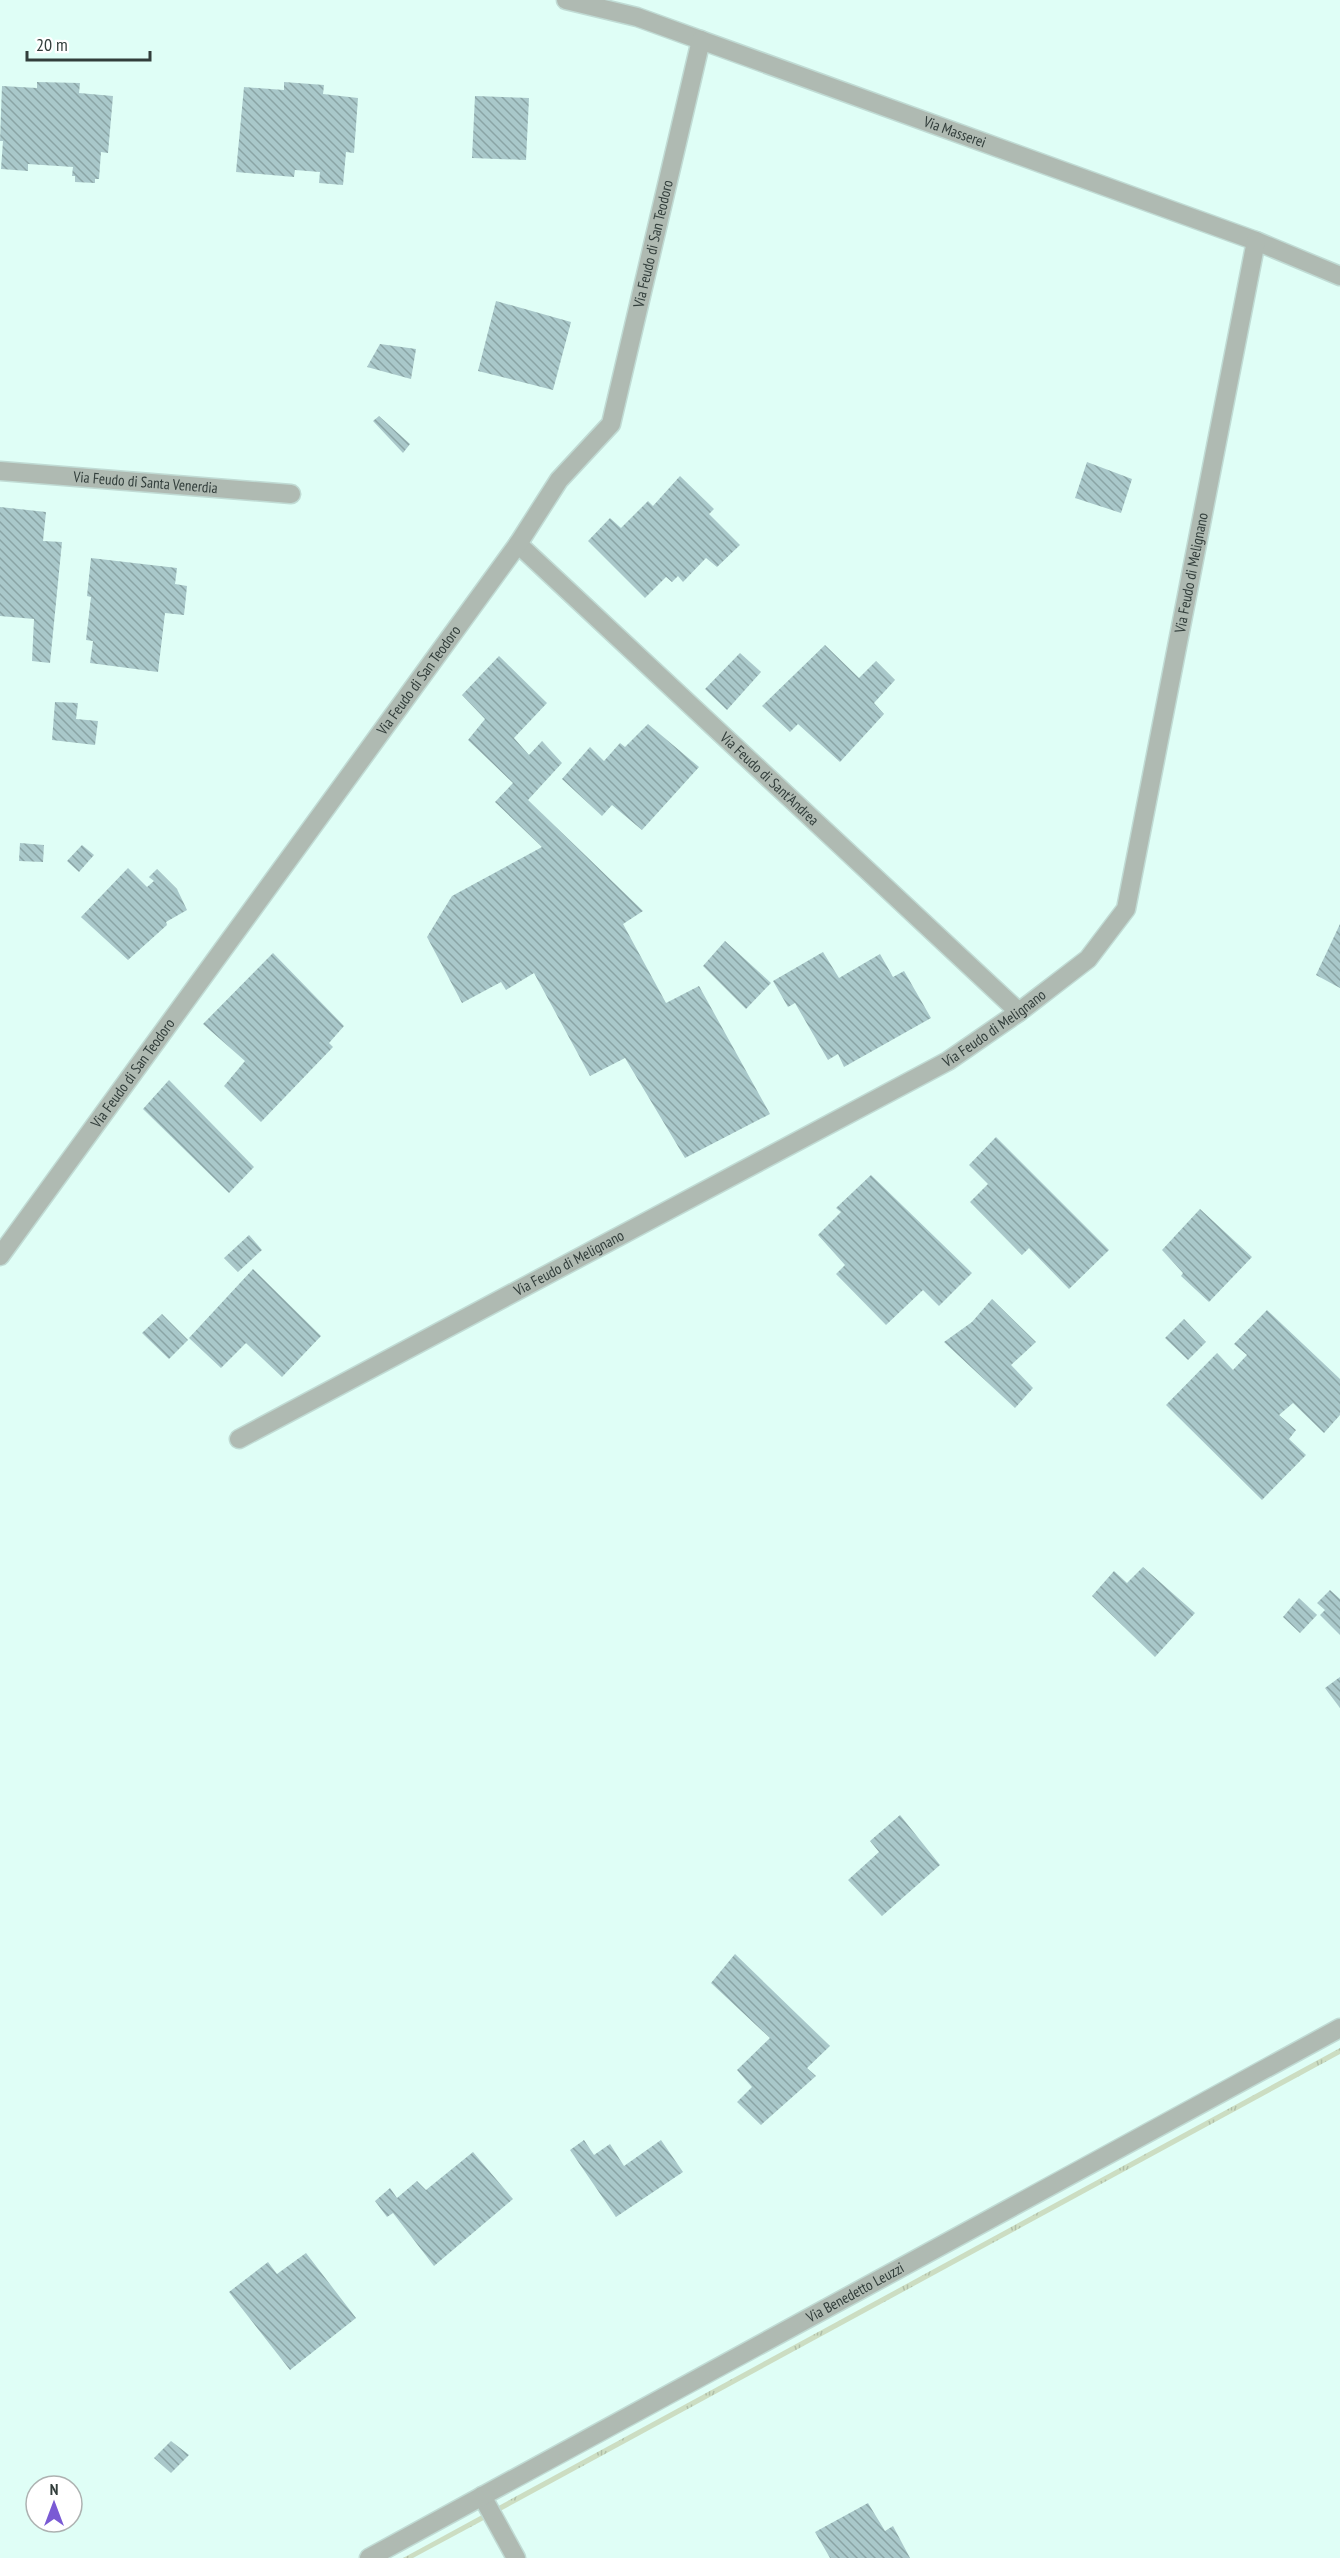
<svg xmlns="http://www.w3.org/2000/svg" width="1340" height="2558" font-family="'PT Sans Narrow',sans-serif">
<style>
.grass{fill:url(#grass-tufts)}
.building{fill:url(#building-back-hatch)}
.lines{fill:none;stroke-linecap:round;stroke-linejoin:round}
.minor-casing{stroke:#c0dbd4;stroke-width:21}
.tertiary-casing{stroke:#c0dbd4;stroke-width:21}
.minor{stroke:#afbab2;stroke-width:18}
.tertiary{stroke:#afbab2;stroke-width:18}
.labels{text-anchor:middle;stroke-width:4.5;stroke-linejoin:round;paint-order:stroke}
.street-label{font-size:15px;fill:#323e3b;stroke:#fff}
</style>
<defs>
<pattern id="grass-tufts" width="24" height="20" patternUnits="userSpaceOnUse" patternTransform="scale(1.5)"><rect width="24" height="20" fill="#ccddc2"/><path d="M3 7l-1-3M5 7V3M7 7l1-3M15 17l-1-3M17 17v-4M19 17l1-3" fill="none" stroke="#b0bfa8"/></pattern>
<pattern id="building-back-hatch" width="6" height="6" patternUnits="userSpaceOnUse" patternTransform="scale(1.5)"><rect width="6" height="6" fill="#a9c8ca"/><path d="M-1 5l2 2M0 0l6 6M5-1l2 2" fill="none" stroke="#8aa4a5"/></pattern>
</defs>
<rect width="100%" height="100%" fill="#dffef6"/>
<polygon class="grass" points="1340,2048 1340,2054 493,2515 413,2558 403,2558"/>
<g class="building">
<polygon points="37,82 80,83 79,93 113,96 108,153 101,152 99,179 95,179 95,183 75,182 75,176 72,176 73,167 28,164 28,171 1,169 3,141 0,141 2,86 37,88"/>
<polygon points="284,82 324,85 323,94 358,98 354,153 346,152 343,185 319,183 320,172 295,170 294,177 236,172 244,87 284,90"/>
<polygon points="475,96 529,98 526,160 472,158"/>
<polygon points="496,301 571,322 553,390 478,371"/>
<polygon points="380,344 416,349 411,379 367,367"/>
<polygon points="379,416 410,444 403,453 373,421"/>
<polygon points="1087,462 1132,479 1121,513 1075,498"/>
<polygon points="680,476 714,509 709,514 740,545 717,567 706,558 683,582 678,576 672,582 666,577 645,598 588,541 610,518 621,528 648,501 653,506"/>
<polygon points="0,507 46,512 43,541 62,542 50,663 32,661 34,619 0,616"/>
<polygon points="91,558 177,568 175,584 187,586 184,615 165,613 158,672 90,663 93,641 86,640 91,597 87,596"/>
<polygon points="825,645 859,678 876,661 895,680 874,703 884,714 840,762 798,724 790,732 762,706"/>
<polygon points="740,653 761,672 727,710 705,689"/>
<polygon points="499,656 547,703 514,738 529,755 542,741 562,763 528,800 643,911 623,924 666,1003 699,986 770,1114 685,1158 625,1058 590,1076 534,973 506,990 501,982 462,1003 427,937 452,896 542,847 495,802 513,783 468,740 485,719 462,695"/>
<polygon points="55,702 78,703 76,719 98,721 95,745 52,740"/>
<polygon points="648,724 699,767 642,830 612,805 602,816 562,779 590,747 604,761 620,743 625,747"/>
<polygon points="20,843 44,845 43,862 19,861"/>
<polygon points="82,845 94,855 79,872 67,861"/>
<polygon points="128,868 147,887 154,881 149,877 157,869 177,889 187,910 166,922 167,925 128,960 81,917"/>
<polygon points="1340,924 1340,988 1316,975"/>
<polygon points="725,941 771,983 746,1009 703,966"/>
<polygon points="823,952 839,978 880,954 893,977 904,971 931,1018 844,1067 838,1054 828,1060 795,1003 788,1007 773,981"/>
<polygon points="273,953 344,1026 329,1043 333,1047 261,1122 224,1086 245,1061 203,1024"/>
<polygon points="169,1080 254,1167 229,1193 143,1109"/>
<polygon points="996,1137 1109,1250 1069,1289 1029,1248 1022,1255 970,1202 988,1184 969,1165"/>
<polygon points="871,1175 972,1273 939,1306 923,1290 886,1325 836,1274 845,1265 818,1235 841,1212 836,1208"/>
<polygon points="1200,1209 1252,1257 1209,1302 1181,1276 1183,1273 1162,1250"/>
<polygon points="249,1235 262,1250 238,1272 224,1258"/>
<polygon points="253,1269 321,1336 282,1377 246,1343 221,1368 189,1338"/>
<polygon points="992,1299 1036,1342 1011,1365 1033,1388 1015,1408 944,1342 972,1322"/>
<polygon points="1267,1310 1340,1379 1340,1415 1324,1433 1293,1403 1279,1415 1296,1430 1289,1439 1306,1455 1262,1500 1166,1405 1217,1353 1233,1370 1247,1355 1234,1344"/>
<polygon points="162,1314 188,1340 169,1359 142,1333"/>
<polygon points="1184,1319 1206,1342 1188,1360 1165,1338"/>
<polygon points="1143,1567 1195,1613 1155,1657 1092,1596 1114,1571 1127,1583"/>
<polygon points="1330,1590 1340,1599 1340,1635 1320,1615 1325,1610 1317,1603"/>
<polygon points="1299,1598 1317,1615 1300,1633 1283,1617"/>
<polygon points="1340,1677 1340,1708 1325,1688"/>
<polygon points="900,1815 940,1865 882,1916 848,1880 879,1852 870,1841"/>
<polygon points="735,1954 830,2046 807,2068 816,2076 761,2125 737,2102 752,2087 737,2070 770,2038 711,1983"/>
<polygon points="584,2140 594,2155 610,2144 624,2166 661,2140 683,2172 616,2217 570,2150"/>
<polygon points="473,2152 513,2199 434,2266 393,2213 387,2217 375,2201 390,2188 397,2198 417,2181 426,2190"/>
<polygon points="306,2253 356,2318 290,2370 229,2292 268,2262 277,2274"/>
<polygon points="171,2441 189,2455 171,2473 154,2458"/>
<polygon points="868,2503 885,2531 893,2526 910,2558 830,2558 815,2532"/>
</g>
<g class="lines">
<g class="minor-casing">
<g id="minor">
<path id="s1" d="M566,0L637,17L1256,241L1340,276"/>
<path id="s2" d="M0,471L291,494"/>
<path id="s3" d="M518,544L1019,1012"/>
<path id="s4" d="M0,1256L518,544L559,480L611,424L701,40"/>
<path id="s5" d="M239,1439L948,1061L1019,1012L1088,959L1126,909L1256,241"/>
<polyline points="482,2496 516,2558"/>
</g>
</g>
<g class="tertiary-casing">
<g id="tertiary">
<path id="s6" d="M369,2558L1340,2028"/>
</g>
</g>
<use href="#minor" class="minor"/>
<use href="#tertiary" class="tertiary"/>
</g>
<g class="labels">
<g class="street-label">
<text dy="5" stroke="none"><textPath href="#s1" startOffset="411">Via Masserei</textPath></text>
<text dy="5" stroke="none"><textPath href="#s4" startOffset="1218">Via Feudo di San Teodoro</textPath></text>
<text dy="5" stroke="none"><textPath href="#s2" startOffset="146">Via Feudo di Santa Venerdia</textPath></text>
<text dy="5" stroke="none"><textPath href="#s5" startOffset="1382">Via Feudo di Melignano</textPath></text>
<text dy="5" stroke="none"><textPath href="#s4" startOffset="712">Via Feudo di San Teodoro</textPath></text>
<text dy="5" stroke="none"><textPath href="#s3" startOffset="344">Via Feudo di Sant'Andrea</textPath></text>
<text dy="5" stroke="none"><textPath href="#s5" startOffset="860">Via Feudo di Melignano</textPath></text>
<text dy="5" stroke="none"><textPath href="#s4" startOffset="226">Via Feudo di San Teodoro</textPath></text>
<text dy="5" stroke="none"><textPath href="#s5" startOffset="374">Via Feudo di Melignano</textPath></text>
<text dy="5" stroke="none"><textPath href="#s6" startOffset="554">Via Benedetto Leuzzi</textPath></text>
</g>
</g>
<g transform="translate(54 2504)"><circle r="28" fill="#ffffff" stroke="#adb2b1" stroke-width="1.5"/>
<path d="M0-4.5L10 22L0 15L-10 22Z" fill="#7a5ad4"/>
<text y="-9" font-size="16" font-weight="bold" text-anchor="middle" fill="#323e3b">N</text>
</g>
<path d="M27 51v9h123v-9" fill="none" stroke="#323e3b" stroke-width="3"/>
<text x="36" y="51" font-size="18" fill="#323e3b" stroke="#ffffff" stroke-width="4.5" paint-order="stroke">20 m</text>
</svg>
